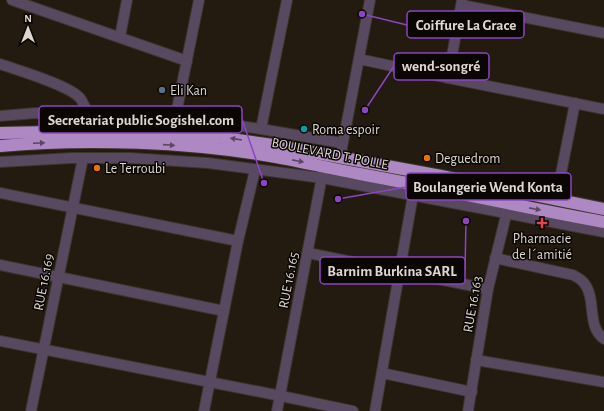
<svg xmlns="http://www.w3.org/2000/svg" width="604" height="411" font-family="'Alegreya Sans',sans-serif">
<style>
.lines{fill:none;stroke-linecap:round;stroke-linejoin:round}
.street-casing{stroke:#3d342b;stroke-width:12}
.highway-casing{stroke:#3d342b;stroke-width:14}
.street{stroke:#584961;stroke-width:10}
.highway{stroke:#ae88c3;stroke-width:12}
.oneway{fill:#5c4763}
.service-dot{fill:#5c6f8a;stroke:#090603;stroke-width:1.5}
.culture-dot{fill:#0f9aa8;stroke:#090603;stroke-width:1.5}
.food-dot{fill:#e8710a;stroke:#090603;stroke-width:1.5}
.health-dot{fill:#e0444e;stroke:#090603;stroke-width:1.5}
.labels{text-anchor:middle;stroke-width:3;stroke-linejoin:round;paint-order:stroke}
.poi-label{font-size:14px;fill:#ddd7d0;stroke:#090603;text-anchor:start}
.street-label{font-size:14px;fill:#ddd7d0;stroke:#090603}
.leader{fill:none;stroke:#8a46c2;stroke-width:1.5}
.callout-dot{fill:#8a46c2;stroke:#090603;stroke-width:1.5}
.callout{fill:#090603;stroke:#8a46c2;stroke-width:1.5}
.callout-label{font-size:15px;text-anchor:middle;font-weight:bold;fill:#ddd7d0}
</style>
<rect width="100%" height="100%" fill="#231a10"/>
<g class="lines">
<g class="street-casing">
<g id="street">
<polyline points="12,0 187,61"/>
<polyline points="462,5 604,33"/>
<polyline points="120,37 127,0"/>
<polyline points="359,59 448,78 604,109"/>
<path d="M0,64C17,70 69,85 80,98C83,102 86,109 88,114"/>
<polyline points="448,78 462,0"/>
<polyline points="0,116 36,113 142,115 175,117 261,129 342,143"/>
<polyline points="261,129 287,0"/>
<polyline points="172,134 199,0"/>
<polyline points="340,158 370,0"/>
<polyline points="0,162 72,158 130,158 208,163 322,178 604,232"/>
<polyline points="0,193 238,241"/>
<polyline points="556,199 575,103"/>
<polyline points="308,253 488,289"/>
<path d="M495,258L573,275C577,277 581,279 584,283C597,299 586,326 604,339"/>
<polyline points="0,265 224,311"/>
<polyline points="0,341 281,396 353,411"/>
<polyline points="476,360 604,382"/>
<polyline points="382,373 472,392"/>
<polyline points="31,411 83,158"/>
<polyline points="204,411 238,241 255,170"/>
<polyline points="277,411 323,171"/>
<polyline points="375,411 413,195"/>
<polyline points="468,411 488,289 512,191"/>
</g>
</g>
<g class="highway-casing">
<g id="highway">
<polyline points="0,133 99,131 172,134 224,138 273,145 441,176 604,209"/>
<path d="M0,146C88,138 189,142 276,157C304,162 332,169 360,174C441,189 522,207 604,222"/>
</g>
</g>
<use href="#street" class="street"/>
<use href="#highway" class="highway"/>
</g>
<defs><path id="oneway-solid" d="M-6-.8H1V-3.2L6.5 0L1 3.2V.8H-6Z"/></defs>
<g class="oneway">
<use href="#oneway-solid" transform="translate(236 139) rotate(-171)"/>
<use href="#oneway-solid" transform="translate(39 143) rotate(-2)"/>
<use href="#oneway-solid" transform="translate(169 145) rotate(4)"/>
<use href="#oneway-solid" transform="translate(298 161) rotate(11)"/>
<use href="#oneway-solid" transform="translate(535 209) rotate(11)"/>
</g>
<circle class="service-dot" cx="162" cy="90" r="4"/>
<circle class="culture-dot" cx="304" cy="129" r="4"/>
<g class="food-dot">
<circle cx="427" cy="158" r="4"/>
<circle cx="97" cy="168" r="4"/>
</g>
<path class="health-dot" d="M540 217h4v4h4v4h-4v4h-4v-4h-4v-4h4z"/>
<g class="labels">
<g class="poi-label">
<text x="170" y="95">Eli Kan</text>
<text x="312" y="134">Roma espoir</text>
<text x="435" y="163">Deguedrom</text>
<text x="105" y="173">Le Terroubi</text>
<text x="542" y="243" text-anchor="middle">Pharmacie<tspan x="542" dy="16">de l´amitié</tspan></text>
</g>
<g class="street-label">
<text transform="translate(330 153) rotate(11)" y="5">BOULEVARD T. POLLE</text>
<text transform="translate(288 280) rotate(-79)" y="5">RUE 16.165</text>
<text transform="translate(43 282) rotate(-79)" y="5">RUE 16.169</text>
<text transform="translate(472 304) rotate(-80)" y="5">RUE 16.163</text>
</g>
</g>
<path class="leader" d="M362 14L407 25M365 110L394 66M264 183L242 119M338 199L406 187M466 221L465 270"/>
<g class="callout-dot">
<circle cx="362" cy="14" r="4"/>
<circle cx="365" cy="110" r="4"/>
<circle cx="264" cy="183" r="4"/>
<circle cx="338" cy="199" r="4"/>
<circle cx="466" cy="221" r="4"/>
</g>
<g class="callout">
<rect x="407" y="11" width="117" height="27" rx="4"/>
<rect x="394" y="53" width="95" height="27" rx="4"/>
<rect x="39" y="106" width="203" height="27" rx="4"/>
<rect x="406" y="173" width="165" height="27" rx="4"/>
<rect x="320" y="257" width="145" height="27" rx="4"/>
</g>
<g class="callout-label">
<text x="466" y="30">Coiffure La Grace</text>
<text x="441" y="71">wend-songré</text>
<text x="141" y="125">Secretariat public Sogishel.com</text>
<text x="488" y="192">Boulangerie Wend Konta</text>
<text x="392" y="276">Barnim Burkina SARL</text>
</g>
<g transform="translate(28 28)" stroke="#090603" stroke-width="3" paint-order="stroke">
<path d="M0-3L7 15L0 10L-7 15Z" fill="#ddd7d0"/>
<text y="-6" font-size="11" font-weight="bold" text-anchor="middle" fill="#ddd7d0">N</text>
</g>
</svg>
